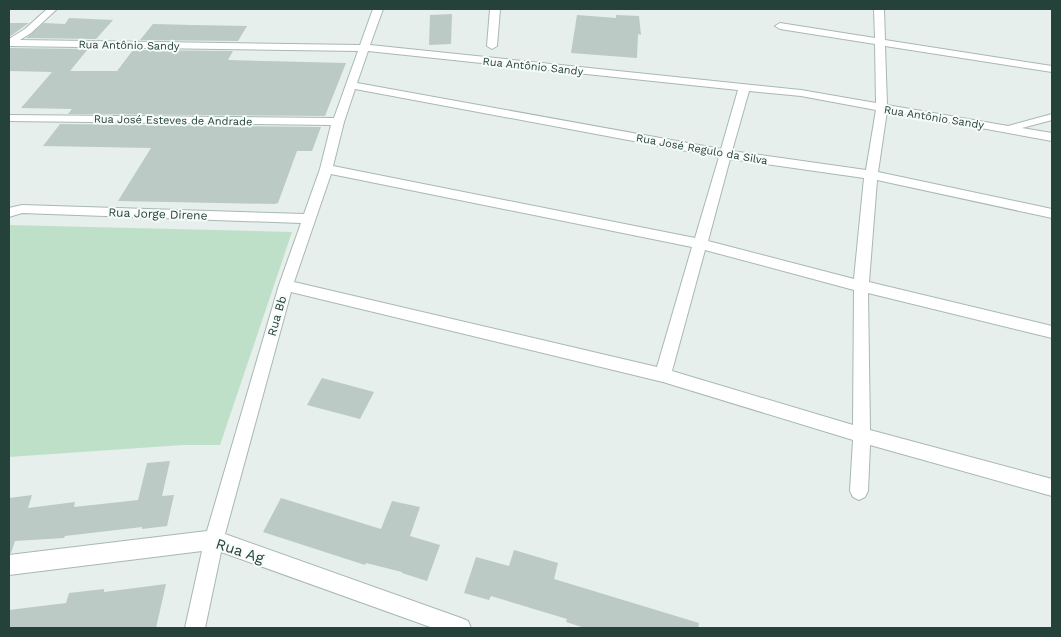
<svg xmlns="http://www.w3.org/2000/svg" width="1061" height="637" font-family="'Work Sans',sans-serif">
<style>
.green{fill:#bfe0c8}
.building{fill:#bbcac4}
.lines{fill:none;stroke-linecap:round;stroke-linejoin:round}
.minor-casing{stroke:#a8b8b2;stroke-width:2}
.minor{fill:#fff;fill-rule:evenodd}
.labels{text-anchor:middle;stroke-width:4;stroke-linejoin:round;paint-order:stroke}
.far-street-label{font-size:11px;fill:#24423a;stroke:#f7fbf9}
.street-label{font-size:12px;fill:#24423a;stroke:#f7fbf9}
.near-street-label{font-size:15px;fill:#24423a;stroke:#f7fbf9}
</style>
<rect width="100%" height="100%" fill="#e6efeb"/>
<polygon class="green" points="9,225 292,232 220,445 183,445 9,457"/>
<g class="building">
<polygon points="452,14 451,44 429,45 430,15"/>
<polygon points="577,15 616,18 616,15 639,16 641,35 638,34 637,58 571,53"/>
<polygon points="69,18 113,20 96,39 26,38 44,23 65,24"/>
<polygon points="9,23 29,23 9,37"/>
<polygon points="153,24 192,25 247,26 238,41 140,40"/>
<polygon points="9,48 88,49 70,71 117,71 133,50 233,51 228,60 346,63 325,116 68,114 72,109 21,108 52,72 9,71"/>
<polygon points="60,124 321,127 312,151 297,151 278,203 275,204 118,201 151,148 43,146"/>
<polygon points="322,378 374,392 360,419 307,405"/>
<polygon points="170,461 162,496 174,495 167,526 142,529 142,527 65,536 64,538 15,541 11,553 9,553 9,498 32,495 28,508 75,502 74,507 138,500 147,463"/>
<polygon points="281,498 381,529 392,501 420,507 410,536 440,545 427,581 402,573 402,572 366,563 365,565 263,532"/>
<polygon points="514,550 558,563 554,579 699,623 698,628 585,628 566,622 567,619 491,596 489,600 464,593 476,557 509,566"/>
<polygon points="166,584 156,628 9,628 9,610 66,603 69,593 104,589 104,592"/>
</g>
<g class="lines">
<g class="minor-casing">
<g id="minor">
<path d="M47,9H57L31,33L20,40L360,45L373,9H383L370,45L801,90L876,103L875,44L780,29L775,26L780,23L875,38L874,9H884L885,40L1052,66V72L885,46L887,105L1008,126L1052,114V120L1022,128L1052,133V141L887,111L878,172L1052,209V218L877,180L869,282L1052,326V338L868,293L870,430L1052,479V496L870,445L868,491L865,497L859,500L853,497L850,491L853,440L663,382L291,292L225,534L461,618L468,621L471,628H433L221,552L205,628H185L202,551L9,575V555L207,531L279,285L301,223L22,213L9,217V208L22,205L304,214L320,169L331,125L9,121V115L334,118L358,51L9,46V39L25,29ZM368,51L738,90L721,149L357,83ZM355,89L719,157L695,238L333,166L344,122ZM749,91L801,96L876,110L866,170L732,151ZM730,159L864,178L854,279L708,241ZM331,174L692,247L657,367L294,282ZM705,250L854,290L853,425L672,371Z"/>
<polygon points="490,9 500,9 497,46 492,49 487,46"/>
</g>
</g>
<use href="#minor" class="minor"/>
</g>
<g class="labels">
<g class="far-street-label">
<text transform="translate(129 45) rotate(1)" y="4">Rua Antônio Sandy</text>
<text transform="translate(533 66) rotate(6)" y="4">Rua Antônio Sandy</text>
<text transform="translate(934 117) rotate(9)" y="4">Rua Antônio Sandy</text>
<text transform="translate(173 120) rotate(1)" y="4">Rua José Esteves de Andrade</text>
<text transform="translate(702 149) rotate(10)" y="4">Rua José Regulo da Silva</text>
</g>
<g class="street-label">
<text transform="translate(158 214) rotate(2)" y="4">Rua Jorge Direne</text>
<text transform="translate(277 316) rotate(-74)" y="4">Rua Bb</text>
</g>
<g class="near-street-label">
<text transform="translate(240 551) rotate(18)" y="5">Rua Ag</text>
</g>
</g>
<rect width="1061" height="637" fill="none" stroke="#24423a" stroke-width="20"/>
</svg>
